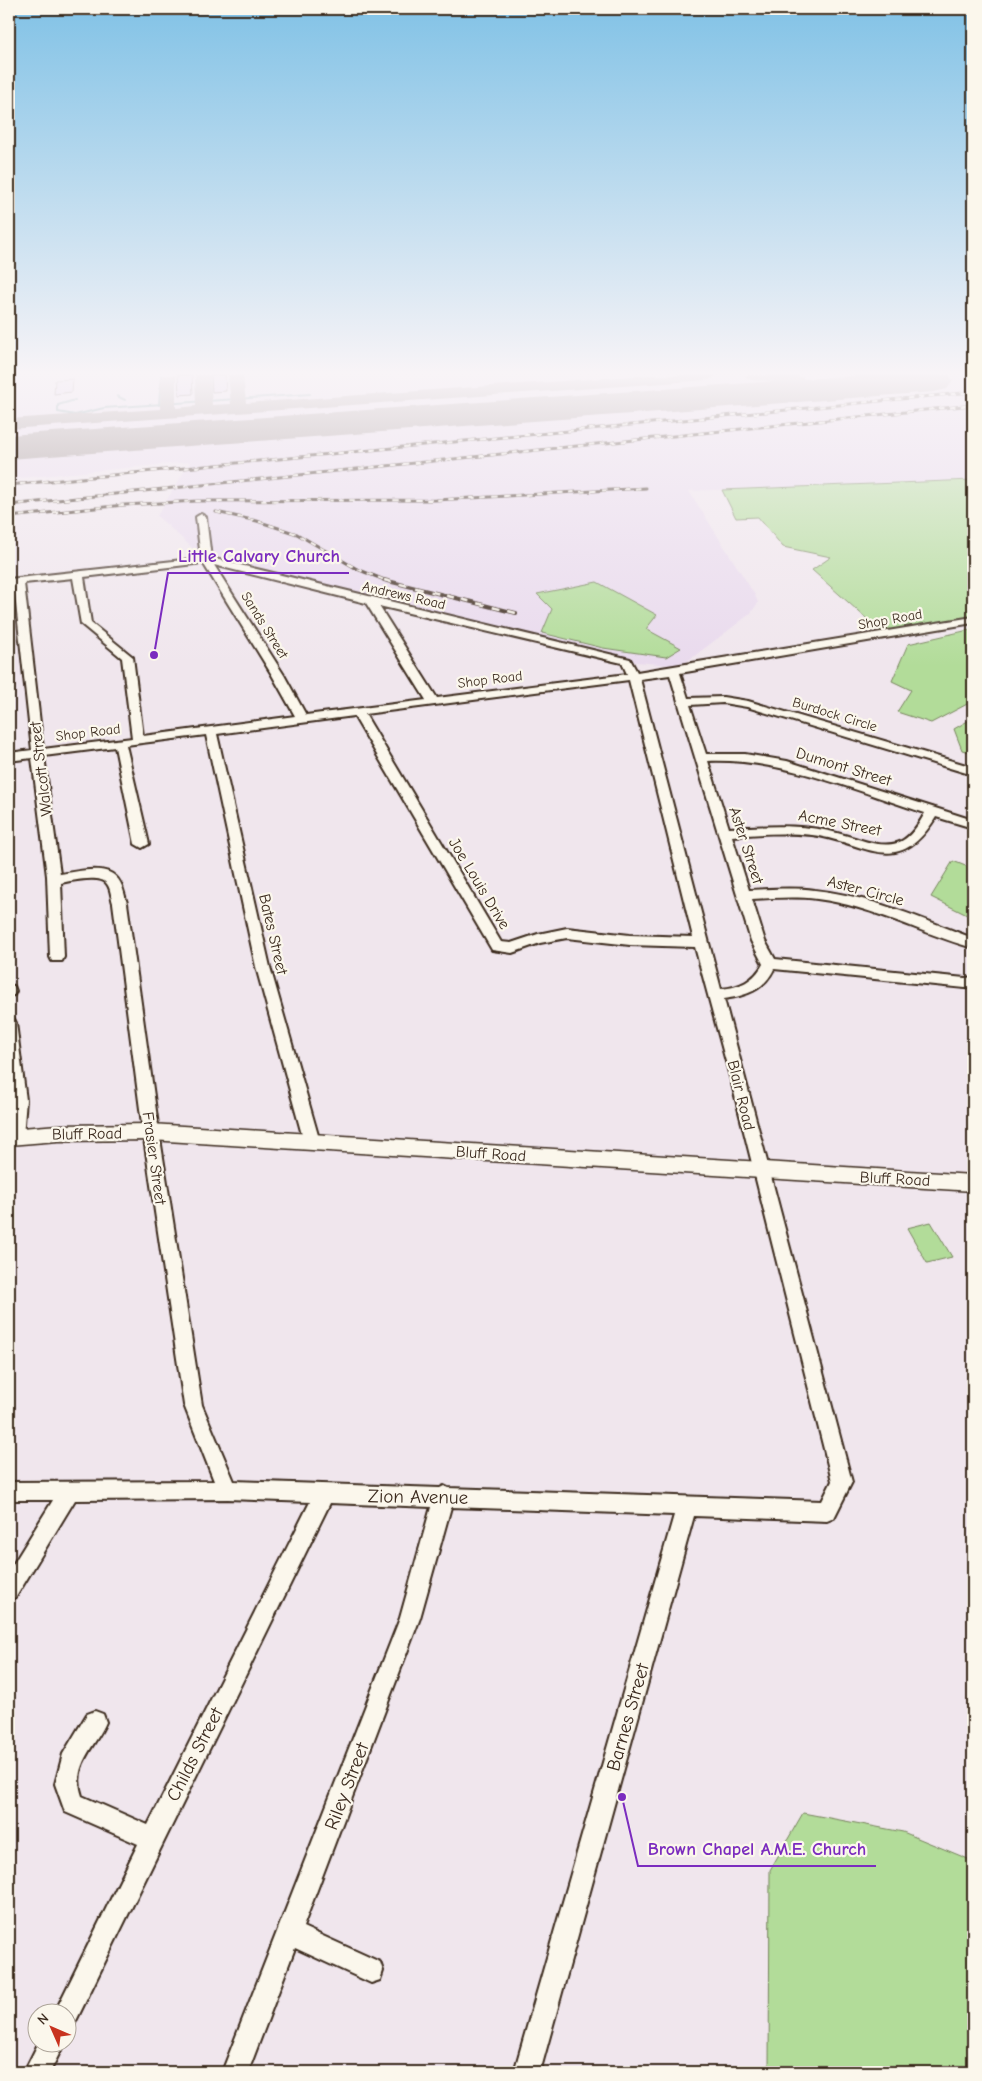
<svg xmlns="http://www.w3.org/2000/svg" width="982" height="2081" font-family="'Comic Neue',sans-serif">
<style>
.built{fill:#e9daed}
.green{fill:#b2dc99;stroke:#76835c}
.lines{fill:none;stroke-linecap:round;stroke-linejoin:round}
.stream{stroke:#699295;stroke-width:2}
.taxiway{fill:#968886;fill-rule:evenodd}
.runway{fill:#968886;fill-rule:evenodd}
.building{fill:#d8bfee;stroke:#3b2a1e}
.minor-casing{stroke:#3b2a1e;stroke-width:4}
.major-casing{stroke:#3b2a1e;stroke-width:3}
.minor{fill:#fbf7ec;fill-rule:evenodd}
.major{fill:#fbf7ec;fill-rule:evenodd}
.rail-far1-casing{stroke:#3b2a1e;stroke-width:3}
.rail-casing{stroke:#3b2a1e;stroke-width:4}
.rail-far1{stroke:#fbf7ec;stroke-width:2;stroke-dasharray:5.5;stroke-linecap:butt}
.rail{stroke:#fbf7ec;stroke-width:2.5;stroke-dasharray:8;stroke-linecap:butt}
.labels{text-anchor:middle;stroke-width:4.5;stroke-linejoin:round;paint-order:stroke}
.far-street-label{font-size:14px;fill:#3b2a1e;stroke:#fbf7ec}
.street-label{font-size:16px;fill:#3b2a1e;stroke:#fbf7ec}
.near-street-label{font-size:19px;fill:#3b2a1e;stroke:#fbf7ec}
.leader{fill:none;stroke:#7b2cbf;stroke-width:2}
.callout-dot{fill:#7b2cbf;stroke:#fbf7ec;stroke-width:2}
.callout-label{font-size:18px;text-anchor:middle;font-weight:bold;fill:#7b2cbf;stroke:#fbf7ec;stroke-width:4.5;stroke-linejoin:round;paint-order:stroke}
</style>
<rect width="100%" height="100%" fill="#f0e6ed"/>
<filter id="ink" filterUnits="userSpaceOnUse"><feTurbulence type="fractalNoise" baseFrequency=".02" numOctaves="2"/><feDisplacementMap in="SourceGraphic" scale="10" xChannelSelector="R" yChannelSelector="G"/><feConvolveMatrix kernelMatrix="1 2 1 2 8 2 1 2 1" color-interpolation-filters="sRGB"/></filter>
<g filter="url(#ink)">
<polygon class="built" points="9,375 394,375 400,379 509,375 973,375 973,480 689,491 755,595 758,603 750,614 681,666 626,661 206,560 157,516 190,462 9,479"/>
<g class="green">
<polygon points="973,480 973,620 885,635 812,570 831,557 783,547 758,517 736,518 722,490"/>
<polygon points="597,582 657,615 646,629 681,648 666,657 603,648 542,633 552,609 537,594"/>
<polygon points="973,629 973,701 931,723 897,712 911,690 892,681 908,644"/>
<polygon points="973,718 973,753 962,750 954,729"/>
<polygon points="953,861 973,869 973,918 931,897"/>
<polygon points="931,1222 952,1257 927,1263 907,1228"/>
<polygon points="803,1813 903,1832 973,1861 973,2072 769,2072 770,1870"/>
</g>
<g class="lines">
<g class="stream">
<polyline points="117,396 125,400"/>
<polyline points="75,400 58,405 58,412 75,415 104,408 310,394"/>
<polyline points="159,405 161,375"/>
</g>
<g class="taxiway">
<polygon points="161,375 176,375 176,408 196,406 195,375 210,375 212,405 231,404 228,375 243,375 246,403 649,375 716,375 713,378 708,380 9,429 9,419 160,409"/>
<path d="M744,375L798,376L803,378L816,390L813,393C802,396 801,388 792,385C781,380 764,381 752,380L747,378Z"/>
</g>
<polygon class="runway" points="863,375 949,375 953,381 947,389 934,392 9,459 9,435"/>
</g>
<g class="building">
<polygon points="178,375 192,375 193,394 179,395"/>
<polygon points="211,375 225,375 226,391 212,392"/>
<polygon points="73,379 72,392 54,394 55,380"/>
</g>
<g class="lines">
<g class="minor-casing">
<g id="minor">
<path d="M201,514L206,517L211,558L630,659L637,672L973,617V623L680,673L688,698L723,697L748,701L973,767V775L747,707L723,703L690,705L706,754H745L787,761L973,820V828L936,817C897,880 867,842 812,835C785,832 758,834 732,836L749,890C771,889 793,887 815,890C870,896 922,919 973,938V948C920,933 872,906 817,899C795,896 773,898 752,899L765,941L775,959L965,978L973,977V987L965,988L774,969C764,990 746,996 724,999L852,1482L834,1518L827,1521L694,1516L540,2072H514L674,1515L451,1507L420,1618L303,1927L380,1962L383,1971L380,1980L371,1983L295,1948L248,2072H222L400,1618L431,1507L330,1503L75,2023L68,2026V2014H54L138,1844L65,1812L55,1784L63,1754L87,1714L95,1711L103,1714L106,1722C95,1748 71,1765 82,1796L148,1825L310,1502L228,1499L75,1500L16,1597L9,1600V1571L53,1500H9V1482L214,1481L184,1405L143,1132L113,903C111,897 111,889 107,884C101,874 71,881 61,883L64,957L62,961H52L50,957L47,876L32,758L9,761V753L32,750L14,585H9V579L201,558L196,517ZM203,563L272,675L295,716L143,736L133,657L91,623L84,577ZM214,565L366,603L426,700L306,715L284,675ZM73,578L81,624L122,658L132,738L43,749L24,583ZM379,606L622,663L627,674L437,698ZM670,675L751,941L763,964C754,981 740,987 721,989L640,679ZM629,680L693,937L630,935L567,928L538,934L511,943L501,942L365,714ZM354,716L492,950L512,953L540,943L567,938L630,945L695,947L732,1084L832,1481L822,1501L448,1488L444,1486L440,1488L234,1481L202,1405L159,1132L127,903C124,895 123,883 116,877C104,864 75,872 60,874L44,756L115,747L135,844L142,848L149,844L126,745L206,735L256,967L304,1142L306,1147L312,1148L318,1147L320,1142L270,967L217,734ZM708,761C781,758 857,791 925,813C919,824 910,839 897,843C881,848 862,840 848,836C808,823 770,826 729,828Z"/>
<polygon points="9,985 14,986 16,991 14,995 9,996"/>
<polygon points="9,1018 14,1019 16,1023 26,1100 23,1136 21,1140 15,1142 9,1139"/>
<polygon points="38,2044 64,2044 50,2072 24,2072"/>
</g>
</g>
<g class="major-casing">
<polygon id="major" points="151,1124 973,1175 973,1191 151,1140 58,1141 9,1145 9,1129 58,1125"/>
</g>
<use href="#minor" class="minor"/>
<use href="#major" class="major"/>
<g class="rail-far1-casing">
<g id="rail-far1">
<polyline points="9,485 973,392"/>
<polyline points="9,505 973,405"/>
<polyline points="216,512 257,521 297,534 357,569 387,581"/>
<polyline points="9,517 124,505 197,501 436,500 646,488"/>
</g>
</g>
<g class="rail-casing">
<polyline id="rail" points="384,580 516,613"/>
</g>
<use href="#rail-far1" class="rail-far1"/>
<use href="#rail" class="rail"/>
</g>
</g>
<linearGradient id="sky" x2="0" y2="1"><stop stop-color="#81c2e6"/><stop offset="0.56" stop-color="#f8f4f7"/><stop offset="1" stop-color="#f8f4f7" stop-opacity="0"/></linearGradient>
<rect width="982" height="666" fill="url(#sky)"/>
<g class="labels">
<g class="far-street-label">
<text transform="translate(404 595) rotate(13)" y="5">Andrews Road</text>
<text transform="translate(890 619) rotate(-10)" y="5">Shop Road</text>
<text transform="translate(265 625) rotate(58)" y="5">Sands Street</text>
<text transform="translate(490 679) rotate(-7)" y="5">Shop Road</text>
<text transform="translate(835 714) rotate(17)" y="5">Burdock Circle</text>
<text transform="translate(88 732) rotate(-7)" y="5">Shop Road</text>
</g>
<g class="street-label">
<text transform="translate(844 766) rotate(17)" y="6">Dumont Street</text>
<text transform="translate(40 769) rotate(-97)" y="6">Walcott Street</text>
<text transform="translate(840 822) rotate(11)" y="6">Acme Street</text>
<text transform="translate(747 845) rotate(72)" y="6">Aster Street</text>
<text transform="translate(480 883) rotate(59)" y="6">Joe Louis Drive</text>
<text transform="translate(866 890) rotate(15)" y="6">Aster Circle</text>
<text transform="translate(274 934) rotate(77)" y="6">Bates Street</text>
<text transform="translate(742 1095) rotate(76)" y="6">Blair Road</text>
<text transform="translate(87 1133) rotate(-1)" y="6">Bluff Road</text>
<text transform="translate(491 1153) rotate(4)" y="6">Bluff Road</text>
<text transform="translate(155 1158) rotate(82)" y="6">Frasier Street</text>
<text transform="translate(895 1178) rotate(3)" y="6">Bluff Road</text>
</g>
<g class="near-street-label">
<text transform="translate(418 1496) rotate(1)" y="7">Zion Avenue</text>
<text transform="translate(627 1717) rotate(-74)" y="7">Barnes Street</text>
<text transform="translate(194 1754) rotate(-63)" y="7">Childs Street</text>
<text transform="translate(346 1786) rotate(-69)" y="7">Riley Street</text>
</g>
</g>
<path class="leader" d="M154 655L168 573H349M622 1797L638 1866H876"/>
<g class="callout-dot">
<circle cx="154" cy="655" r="5"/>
<circle cx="622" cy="1797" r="5"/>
</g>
<g class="callout-label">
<text x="259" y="562">Little Calvary Church</text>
<text x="757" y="1855">Brown Chapel A.M.E. Church</text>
</g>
<rect width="982" height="2081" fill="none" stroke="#fbf7ec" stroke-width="30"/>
<rect x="15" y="15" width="952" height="2051" fill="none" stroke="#3b2a1e" stroke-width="2" filter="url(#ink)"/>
<g transform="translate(52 2028) rotate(315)"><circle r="24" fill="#fbf7ec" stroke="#aea59a"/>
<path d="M0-4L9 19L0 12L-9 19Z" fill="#c8321e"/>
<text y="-8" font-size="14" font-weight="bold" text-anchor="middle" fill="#3b2a1e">N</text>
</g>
</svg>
